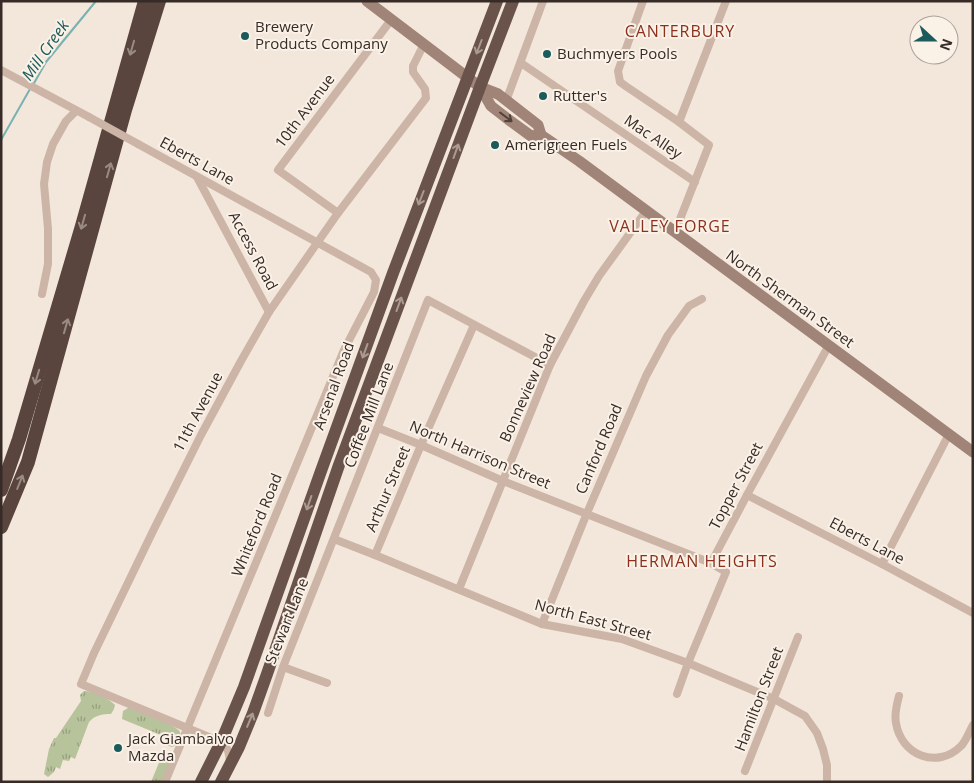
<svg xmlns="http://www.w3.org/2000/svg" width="974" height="783" font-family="'Open Sans',sans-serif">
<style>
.grass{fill:url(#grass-tufts)}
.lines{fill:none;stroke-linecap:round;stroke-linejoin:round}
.stream{stroke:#78b2b1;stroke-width:2}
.minor{stroke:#ccb5a6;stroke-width:8}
.secondary{stroke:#a08477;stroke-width:11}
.trunk{stroke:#6a534b;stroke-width:12}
.motorway{stroke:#59453e;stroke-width:14}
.minor-bridge{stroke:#ccb5a6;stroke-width:8}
.oneway{stroke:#ab9a91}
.oneway2{stroke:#998a82}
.oneway3{stroke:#51413b}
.poi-dot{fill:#1b5b5b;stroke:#faf1e7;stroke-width:2}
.labels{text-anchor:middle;stroke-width:4;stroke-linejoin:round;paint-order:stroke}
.poi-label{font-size:15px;fill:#372b27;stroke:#faf1e7;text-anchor:start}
.street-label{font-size:15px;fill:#372b27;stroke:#faf1e7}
.neighbourhood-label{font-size:16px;letter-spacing:1px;fill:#8b301c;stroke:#faf1e7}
.water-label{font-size:16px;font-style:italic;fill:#1b5b5b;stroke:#faf1e7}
</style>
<defs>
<pattern id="grass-tufts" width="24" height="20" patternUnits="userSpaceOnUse" patternTransform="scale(1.25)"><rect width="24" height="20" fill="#b7c39a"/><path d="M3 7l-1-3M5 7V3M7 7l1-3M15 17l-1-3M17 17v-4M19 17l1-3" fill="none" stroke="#969f7e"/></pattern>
</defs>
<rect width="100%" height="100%" fill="#f3e6db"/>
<g class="grass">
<path d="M84,691C92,691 110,699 115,705L114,709L111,714C102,714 95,715 89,722L75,759L71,757L69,761L63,760L60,769L56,767L54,772L48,777L44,774L49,749L54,738H56L81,701L80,695Z"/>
<path d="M128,708C136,710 177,725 180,732C181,737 180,740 178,744L172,747L166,745L168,738L122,719L123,711Z"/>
<polygon points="163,753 169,756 171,760 163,782 151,782"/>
</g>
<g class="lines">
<g class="stream">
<polyline points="33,85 46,62 96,1"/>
<polyline points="1,140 30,89"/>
</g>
<g class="minor">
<polyline points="643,1 618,71 620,82 627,87 679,122 709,145 675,232"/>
<polyline points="521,63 695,182"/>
<polyline points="1,70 89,117"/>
<polyline points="506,101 543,1"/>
<polyline points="679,122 726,1"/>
<polyline points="138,144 371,272 376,280 374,292 344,350 165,782"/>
<polyline points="197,177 269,312"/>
<polyline points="338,213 278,170 391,20"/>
<polyline points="42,294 48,264 48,229 44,184 47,162 53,144 66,121 76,111"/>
<polyline points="378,428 421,445 503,481 711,563"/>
<polyline points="747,495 882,564 973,613"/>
<polyline points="334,539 375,555 542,624 622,639 688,663 774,699 805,716 817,733 823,749 827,765 827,782"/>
<polyline points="375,555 421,445 474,325"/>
<polyline points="882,564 949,434"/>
<polyline points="459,589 550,365 584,301 599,276 646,211"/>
<polyline points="542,624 587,513 646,376 668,335 689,306 702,299"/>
<polyline points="283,667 327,683"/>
<polyline points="677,694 688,663 726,572 711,563 747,495 829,345"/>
<path d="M899,696C897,704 894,714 896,723C901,755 937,770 961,746C966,741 969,732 973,725"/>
<polyline points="268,713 283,667 428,300 550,365"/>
<path d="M230,763C229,754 229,748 221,742L81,684L94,653L153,531L201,435L241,361L269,312L338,213L426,98L425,89L413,72V66L424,44"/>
<polyline points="745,771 798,637"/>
</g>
<g class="secondary">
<polyline points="367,1 480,87 498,94 538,125 541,135"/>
<polyline points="480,87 491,106 509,120 531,136 541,135 579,161 973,452"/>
</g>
<g class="trunk">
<polyline points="201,782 221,742 244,687 321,471 393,273 497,1"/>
<polyline points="221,782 239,747 253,713 267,674 339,465 480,87 513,1"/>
</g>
<g class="motorway">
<polyline points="1,490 19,439 82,226 145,1"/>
<polyline points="1,527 28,462 125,110 159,1"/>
</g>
<polyline class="minor-bridge" points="89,117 138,144"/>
</g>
<defs><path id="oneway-shaft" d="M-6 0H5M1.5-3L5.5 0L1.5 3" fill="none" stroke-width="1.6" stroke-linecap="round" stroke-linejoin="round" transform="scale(1.25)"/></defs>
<g class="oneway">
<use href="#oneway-shaft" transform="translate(479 47) rotate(111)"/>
<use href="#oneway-shaft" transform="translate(456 151) rotate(-70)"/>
<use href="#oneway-shaft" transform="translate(421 198) rotate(111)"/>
<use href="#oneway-shaft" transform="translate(399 304) rotate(-70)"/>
<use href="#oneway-shaft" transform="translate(365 351) rotate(110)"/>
<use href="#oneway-shaft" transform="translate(309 503) rotate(109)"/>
<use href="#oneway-shaft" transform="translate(250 720) rotate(-67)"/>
</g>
<g class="oneway2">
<use href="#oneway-shaft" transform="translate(132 48) rotate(106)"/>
<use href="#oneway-shaft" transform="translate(109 170) rotate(-74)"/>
<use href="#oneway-shaft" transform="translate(83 222) rotate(106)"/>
<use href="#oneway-shaft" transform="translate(66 326) rotate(-74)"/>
<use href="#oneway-shaft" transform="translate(37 377) rotate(107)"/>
<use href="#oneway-shaft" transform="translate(20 482) rotate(-68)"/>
</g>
<use class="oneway3" href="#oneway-shaft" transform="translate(506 117) rotate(37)"/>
<g class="poi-dot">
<circle cx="245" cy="36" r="5"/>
<circle cx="547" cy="54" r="5"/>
<circle cx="543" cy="96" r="5"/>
<circle cx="495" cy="145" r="5"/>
<circle cx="118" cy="748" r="5"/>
</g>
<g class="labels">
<g class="poi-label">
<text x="255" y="32">Brewery<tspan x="255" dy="17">Products Company</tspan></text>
<text x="557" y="59">Buchmyers Pools</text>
<text x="553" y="101">Rutter's</text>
<text x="505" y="150">Amerigreen Fuels</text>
<text x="128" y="744">Jack Giambalvo<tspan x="128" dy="17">Mazda</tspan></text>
</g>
<g class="street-label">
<text transform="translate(305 111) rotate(-53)" y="5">10th Avenue</text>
<text transform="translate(653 137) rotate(34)" y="5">Mac Alley</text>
<text transform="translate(197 161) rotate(29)" y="5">Eberts Lane</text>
<text transform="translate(253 251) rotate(62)" y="5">Access Road</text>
<text transform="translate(790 299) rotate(36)" y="5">North Sherman Street</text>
<text transform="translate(334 386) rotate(-70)" y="5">Arsenal Road</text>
<text transform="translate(528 388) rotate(-66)" y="5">Bonneview Road</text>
<text transform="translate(198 412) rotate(-62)" y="5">11th Avenue</text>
<text transform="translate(369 415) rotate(-69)" y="5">Coffee Mill Lane</text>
<text transform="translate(599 449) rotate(-67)" y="5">Canford Road</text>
<text transform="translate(480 455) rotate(23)" y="5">North Harrison Street</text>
<text transform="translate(736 486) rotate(-62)" y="5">Topper Street</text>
<text transform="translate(388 489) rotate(-67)" y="5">Arthur Street</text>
<text transform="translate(257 525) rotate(-68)" y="5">Whiteford Road</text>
<text transform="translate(867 541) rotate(28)" y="5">Eberts Lane</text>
<text transform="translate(593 620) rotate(15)" y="5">North East Street</text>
<text transform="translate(287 621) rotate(-68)" y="5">Stewart Lane</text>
<text transform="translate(759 699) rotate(-69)" y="5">Hamilton Street</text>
</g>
<g class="neighbourhood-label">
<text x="680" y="37">CANTERBURY</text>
<text x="670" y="232">VALLEY FORGE</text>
<text x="702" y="567">HERMAN HEIGHTS</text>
</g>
<g class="water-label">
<text transform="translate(45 50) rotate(-55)" y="6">Mill Creek</text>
</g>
</g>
<rect width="974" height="783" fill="none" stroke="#372b27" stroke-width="5"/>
<g transform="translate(934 40) rotate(111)"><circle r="24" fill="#faf1e7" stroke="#aca29a"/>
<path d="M0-4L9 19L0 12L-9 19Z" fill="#1b5b5b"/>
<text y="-8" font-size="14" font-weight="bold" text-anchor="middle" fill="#372b27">N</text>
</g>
</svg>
